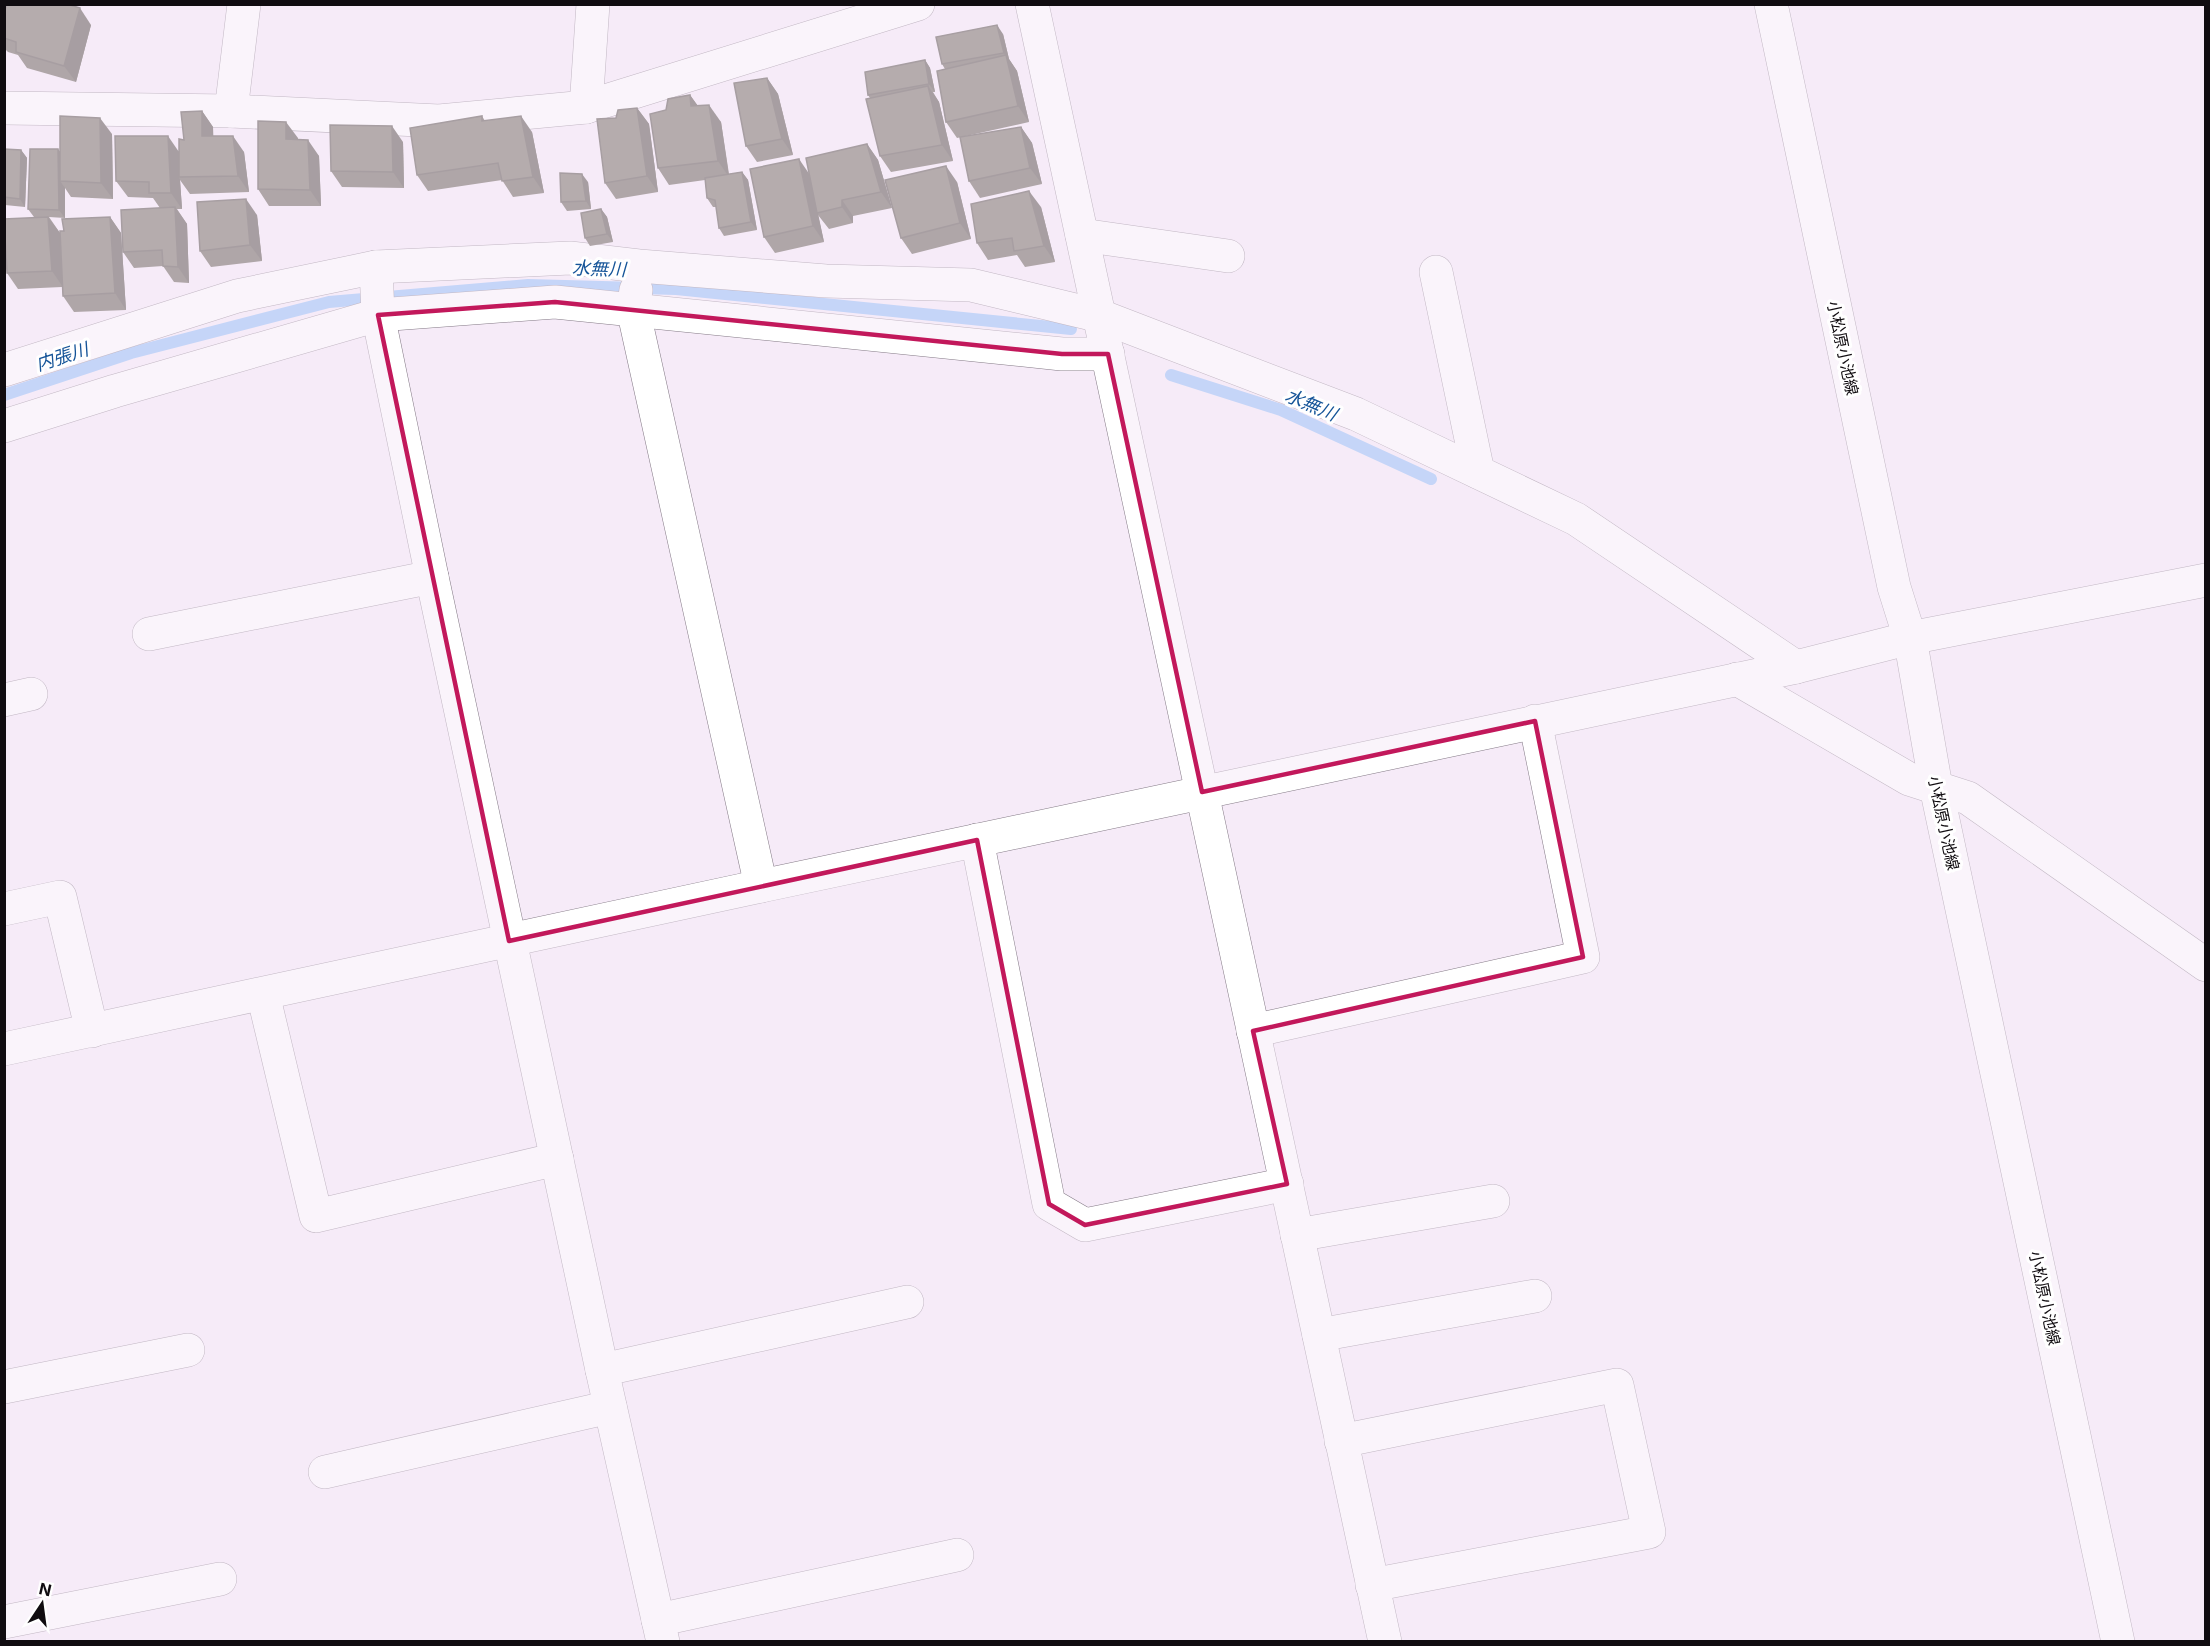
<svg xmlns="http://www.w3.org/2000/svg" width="2210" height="1646" font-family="Inter,'Noto Sans JP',sans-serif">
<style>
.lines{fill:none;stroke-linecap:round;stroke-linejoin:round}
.stream{stroke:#89bbf8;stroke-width:12}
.street-casing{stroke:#847a86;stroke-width:34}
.secondary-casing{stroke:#847a86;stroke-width:34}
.street{stroke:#fff;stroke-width:33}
.secondary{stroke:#fff;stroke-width:33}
.wall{fill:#595247}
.shaded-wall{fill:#48423a}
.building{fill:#675f53;stroke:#48423a;stroke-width:1.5}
.marked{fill:none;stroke:#c2185b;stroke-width:4.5;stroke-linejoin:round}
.labels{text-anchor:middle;stroke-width:6;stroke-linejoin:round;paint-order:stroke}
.street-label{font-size:16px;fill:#100c10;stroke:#fff}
.water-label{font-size:18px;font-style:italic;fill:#155498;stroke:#fff}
</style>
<rect width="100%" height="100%" fill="#f6ebf8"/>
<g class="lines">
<g class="stream">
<polyline points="1171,375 1281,410 1431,479"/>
<polyline points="4,395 131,353 329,302 528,285 676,289 1071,329"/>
</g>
<g class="street-casing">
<g id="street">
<polyline points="1032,4 1385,1642"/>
<polyline points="586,107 593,4"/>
<polyline points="4,108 231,111 439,121 586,107 918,4"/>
<polyline points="231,111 244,4"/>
<polyline points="1082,235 1228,256"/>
<polyline points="376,267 378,315 432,577 602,1370 663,1642"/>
<polyline points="1436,272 1478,472"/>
<polyline points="636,290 633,309 761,886"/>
<polyline points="4,370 237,296 376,267 570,258 639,266 826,281 971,285 1100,316 1356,414 1576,519 1796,667"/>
<polyline points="4,426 115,391 378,315 555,302 1062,354 1108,354"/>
<polyline points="149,634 432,577"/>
<polyline points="1737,679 1909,779 1968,798 2206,965"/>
<polyline points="4,700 31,694"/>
<polyline points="977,840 1049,1204 1085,1225 1287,1184"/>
<polyline points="4,909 60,897 92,1031"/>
<polyline points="263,994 316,1216 557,1159"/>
<polyline points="1253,1031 1583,957 1535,721"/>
<polyline points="4,1049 761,886 1796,667 1910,638 2206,580"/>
<polyline points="1297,1235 1493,1201"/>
<polyline points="1319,1335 1535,1296"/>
<polyline points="602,1370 907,1302"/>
<polyline points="4,1387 188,1350"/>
<polyline points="1341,1441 1617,1385 1649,1532 1372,1585"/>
<polyline points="325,1472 610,1407"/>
<polyline points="658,1620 957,1555"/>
<polyline points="4,1622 220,1579"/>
</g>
</g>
<g class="secondary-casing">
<polyline id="secondary" points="1771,4 1894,587 1910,638 1936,787 2118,1642"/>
</g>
<use href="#street" class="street"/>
<use href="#secondary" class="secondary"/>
</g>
<g class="wall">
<polygon points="4,12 91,25 76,82 27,68 18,55 8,52 4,48"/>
<polygon points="1003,34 1009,59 1017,71 1029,122 957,138 946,122 945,69 942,64"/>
<polygon points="925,60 930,68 935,92 933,92 939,102 953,161 891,172 880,156 870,98 868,95"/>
<polygon points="767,78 778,94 793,155 757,162 746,146"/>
<polygon points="690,95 698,106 721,122 729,174 742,172 748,180 757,230 724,236 719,228 716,207 713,207 707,198 705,180 669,185 658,168 666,110"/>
<polygon points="637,108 649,124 658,192 616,199 605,183 616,118"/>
<polygon points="202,111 213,127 213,136 244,152 249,192 190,194 180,180 182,209 177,209 187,224 189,283 174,282 163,266 134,268 123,252 160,208 153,198 128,197 116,181 179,151 184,140"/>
<polygon points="482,116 485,121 532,132 544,193 513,197 502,180 428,191 417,175"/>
<polygon points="1021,127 1032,143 1042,184 980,198 969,181"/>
<polygon points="112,134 113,199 71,197 65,188 65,218 49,217 60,233 61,260 64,231 110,217 121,233 126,310 74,312 63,296 62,287 18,289 7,273 48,217 34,217 28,209 58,149 60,152"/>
<polygon points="298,138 298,140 319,156 321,206 269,206 258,189"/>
<polygon points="403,142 404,188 342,187 331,171"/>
<polygon points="867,144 878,160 892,208 853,216 853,223 829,229 818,215 824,242 775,253 764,237 809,174"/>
<polygon points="4,149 21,150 27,158 25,207 5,205 4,204"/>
<polygon points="588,182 591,209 567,211 561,202"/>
<polygon points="957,182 971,239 912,254 901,238"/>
<polygon points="1041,207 1055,262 1025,267 1017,255 988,260 977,243"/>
<polygon points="601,209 607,217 613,242 590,246 585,238"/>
<polygon points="257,215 262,261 211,267 200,251"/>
</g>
<g class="shaded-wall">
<polygon points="80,8 91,25 76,82 64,66"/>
<polygon points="997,25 1003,34 1009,59 1017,71 1029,122 1018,106 1006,57 1004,53"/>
<polygon points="925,60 930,68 935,92 929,84"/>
<polygon points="767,78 778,94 793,155 782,139"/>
<polygon points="928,86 939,102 953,161 942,145"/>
<polygon points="690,95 702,112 691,106"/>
<polygon points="709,105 721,122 729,177 718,161"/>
<polygon points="637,108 649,124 658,192 647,176"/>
<polygon points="202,111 213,127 214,152 202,136"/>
<polygon points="521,116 532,132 544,193 533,177"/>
<polygon points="100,118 112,134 113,199 101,183"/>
<polygon points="286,122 298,138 297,155 286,139"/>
<polygon points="392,126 403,142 404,188 393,172"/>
<polygon points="1021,127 1032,143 1042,184 1030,168"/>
<polygon points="168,136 179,152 179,177 180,180 182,209 171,193"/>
<polygon points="233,136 244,152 249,192 238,176"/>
<polygon points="308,140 319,156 321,206 310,190"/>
<polygon points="867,144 878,160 892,208 881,192"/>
<polygon points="58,149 64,157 60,181 65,188 65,218 59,210"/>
<polygon points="21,150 27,158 25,207 20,199"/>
<polygon points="799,159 810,175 824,242 813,226"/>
<polygon points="946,166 957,182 971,239 960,223"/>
<polygon points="742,172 748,180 757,230 751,222"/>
<polygon points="582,174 588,182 591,209 586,201"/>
<polygon points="1029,191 1041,207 1055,262 1044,246"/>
<polygon points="246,199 257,215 262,261 250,245"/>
<polygon points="842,200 853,216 853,223 842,207"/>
<polygon points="175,207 187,224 189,283 178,267"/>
<polygon points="601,209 607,217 613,242 607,234"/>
<polygon points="48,217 60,233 63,287 52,271"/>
<polygon points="110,217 121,233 126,310 115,293"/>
</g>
<g class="building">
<polygon points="7,4 67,4 80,8 64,66 16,52 16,42 4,38 4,12"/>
<polygon points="997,25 1004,53 942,64 936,37"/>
<polygon points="1006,55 1018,106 946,122 937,71"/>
<polygon points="925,60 929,84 868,95 865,72"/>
<polygon points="767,78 782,139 746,146 734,83"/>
<polygon points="928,86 942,145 880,156 866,99"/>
<polygon points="690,95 691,106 709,105 718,161 658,168 650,114 666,110 668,99"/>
<polygon points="637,108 647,176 605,183 597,119 616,118 618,110"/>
<polygon points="202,111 202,136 233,136 238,176 179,177 179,139 184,140 181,112"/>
<polygon points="60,116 100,118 101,183 60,181"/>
<polygon points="482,116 482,121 521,116 533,177 502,181 498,163 417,175 410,128"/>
<polygon points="258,121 286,122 286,139 308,140 310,190 258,189"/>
<polygon points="330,125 392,126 393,172 331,171"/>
<polygon points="1021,127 1030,168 969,181 960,137"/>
<polygon points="115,136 168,136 171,193 149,193 149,182 116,181"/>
<polygon points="867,144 881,192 842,200 842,207 817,213 806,158"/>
<polygon points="4,149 21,150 20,199 4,197"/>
<polygon points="30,149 58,149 59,210 28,209"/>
<polygon points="799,159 813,226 764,237 750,169"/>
<polygon points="946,166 960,223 901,238 885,180"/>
<polygon points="742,172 751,222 719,228 715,200 707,198 705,178"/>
<polygon points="560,173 582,174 586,201 561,202"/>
<polygon points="1029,191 1044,246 1014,251 1012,238 977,243 971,204"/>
<polygon points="246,199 250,245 200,251 197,202"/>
<polygon points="175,207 178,267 163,266 162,250 123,252 121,210"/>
<polygon points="601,209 607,234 585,238 581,213"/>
<polygon points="48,217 52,271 7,273 4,219"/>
<polygon points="110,217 115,293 63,296 60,231 64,231 62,219"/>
</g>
<path d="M0 0H2210V1646H0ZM555,302L1062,354H1108L1202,792L1535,721L1583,957L1253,1031L1287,1184L1085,1225L1049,1204L977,840L509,941L378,315Z" fill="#f6ebf8" fill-opacity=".55" fill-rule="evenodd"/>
<path class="marked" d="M555,302L1062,354H1108L1202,792L1535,721L1583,957L1253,1031L1287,1184L1085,1225L1049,1204L977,840L509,941L378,315Z"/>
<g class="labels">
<g class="street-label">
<text transform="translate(1843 348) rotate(78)" y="6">小松原小池線</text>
<text transform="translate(1944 823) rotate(78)" y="6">小松原小池線</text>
<text transform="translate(2045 1298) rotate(78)" y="6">小松原小池線</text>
</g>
<g class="water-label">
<text transform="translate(599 269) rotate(2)" y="6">水無川</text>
<text transform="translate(62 357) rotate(-18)" y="6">内張川</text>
<text transform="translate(1311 405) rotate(23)" y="6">水無川</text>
</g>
</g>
<rect width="2210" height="1646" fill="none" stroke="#100c10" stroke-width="12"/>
<g transform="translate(42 1604) rotate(13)" stroke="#ffffff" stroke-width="4.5" paint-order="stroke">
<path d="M0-4.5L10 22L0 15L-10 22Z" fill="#100c10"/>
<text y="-9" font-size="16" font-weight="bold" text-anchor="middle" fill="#100c10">N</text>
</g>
</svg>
